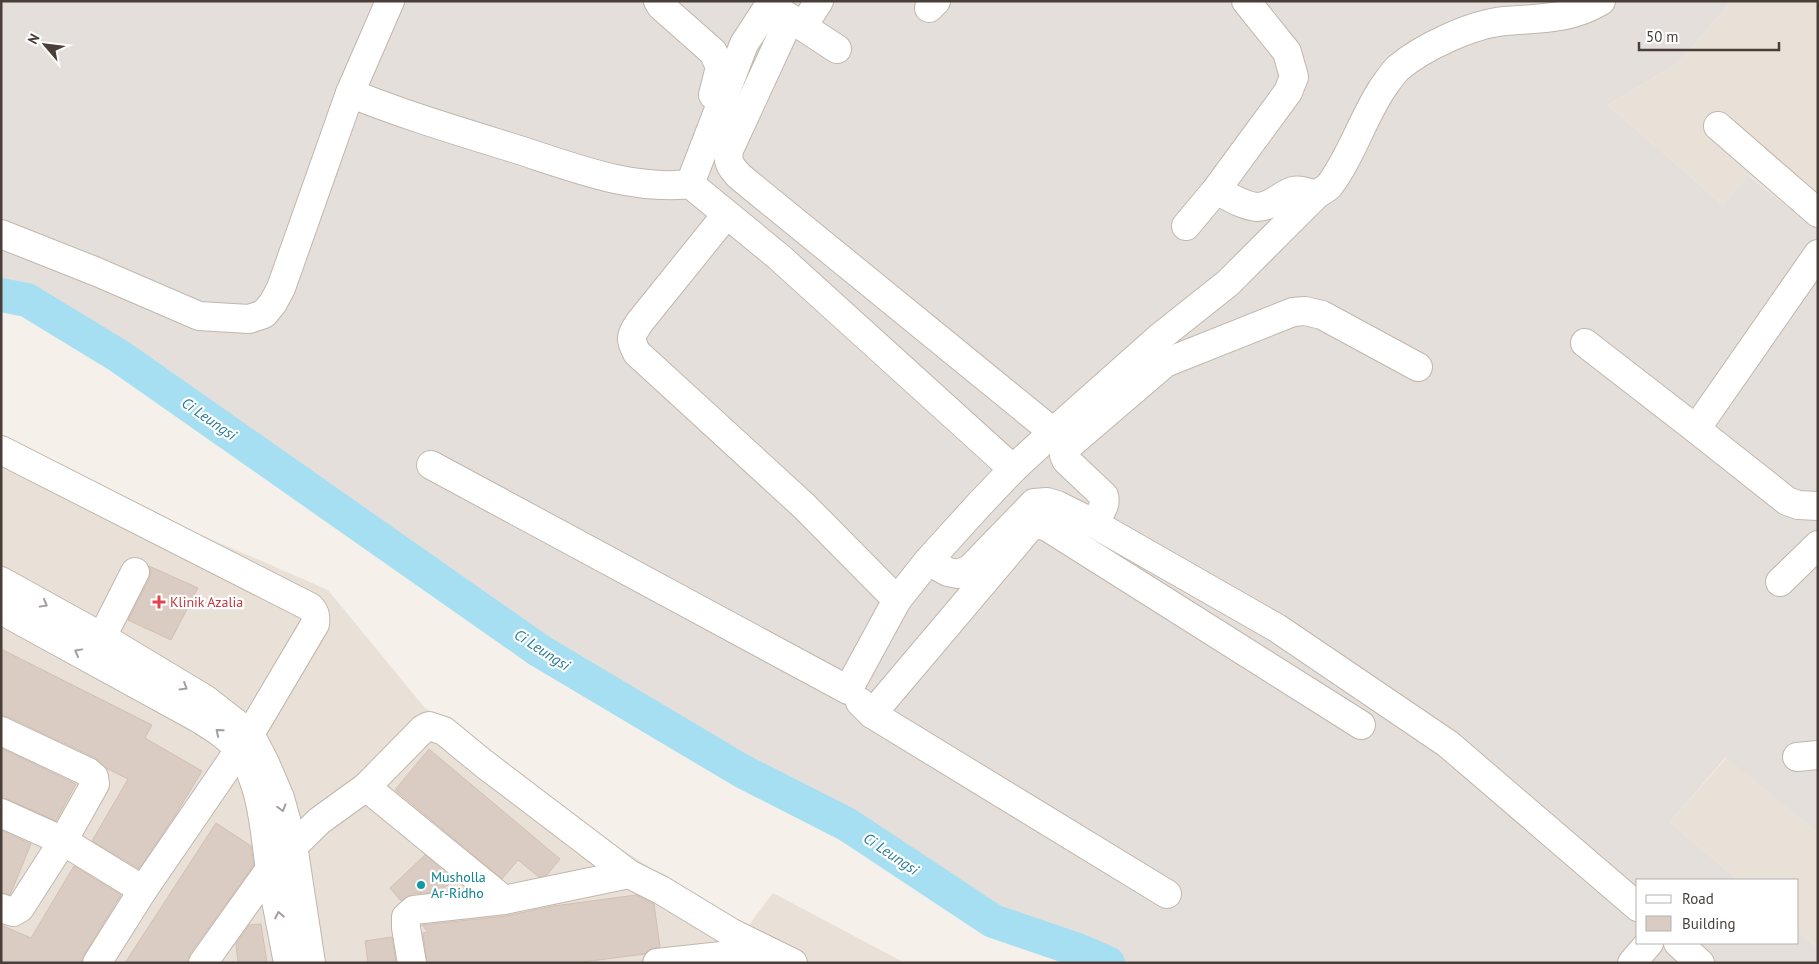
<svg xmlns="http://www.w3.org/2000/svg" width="1819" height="964" font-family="'PT Sans',sans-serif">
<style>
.residential{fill:#e9e1d8}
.industrial{fill:#e5dfdb}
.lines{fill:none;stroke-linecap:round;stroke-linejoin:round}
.river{stroke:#a6dff2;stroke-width:34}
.building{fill:#daccc2;stroke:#d2c0b2}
.minor-casing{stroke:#c1b6ac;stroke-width:30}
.minor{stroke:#fff;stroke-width:28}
.oneway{stroke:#a49f9c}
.health-dot{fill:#e0444e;stroke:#fff;stroke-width:2}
.culture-dot{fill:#0f9aa8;stroke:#fff;stroke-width:2}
.labels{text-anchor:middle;stroke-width:4.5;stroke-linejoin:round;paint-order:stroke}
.health-label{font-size:14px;fill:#be3a42;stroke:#fff;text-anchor:start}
.culture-label{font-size:14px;fill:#0d838f;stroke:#fff;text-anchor:start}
.water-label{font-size:15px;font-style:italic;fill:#287b96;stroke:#fff}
</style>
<rect width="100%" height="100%" fill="#f5f0ea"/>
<g class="residential">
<polygon points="1732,1 1818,1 1818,231 1750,176 1723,205 1608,105 1678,63"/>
<polygon points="1,448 328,590 424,707 530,789 745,930 773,893 905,963 1,963"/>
<polygon points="1727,757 1818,833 1818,948 1798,931 1798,880 1738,880 1670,822"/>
</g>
<polygon class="industrial" points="1,1 1732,1 1678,63 1608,105 1723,205 1749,176 1818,231 1818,833 1726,757 1670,822 1738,880 1638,880 1638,943 1798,943 1798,931 1818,948 1818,963 1096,963 993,921 848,825 617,697 394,549 119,356 27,300 1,295"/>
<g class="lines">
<polyline class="river" points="1,295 27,300 119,356 540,651 742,771 848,825 993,921 1078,950 1108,963"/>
</g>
<g class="building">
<polygon points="149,566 198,588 171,640 128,620 149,579 151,572"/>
<polygon points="1,649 152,725 145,738 202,771 176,814 139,869 92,841 128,779 106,768 95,758 8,717 1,716"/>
<polygon points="1,748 76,784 56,821 7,799 1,798"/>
<polygon points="429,749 560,859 547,875 539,877 518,860 502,879 395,790"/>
<polygon points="216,823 251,846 254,865 190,954 188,963 125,963"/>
<polygon points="1,830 31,844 10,895 1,893"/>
<polygon points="425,855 440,868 452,882 438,892 412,894 401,901 390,888"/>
<polygon points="74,866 121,895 84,955 81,963 1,963 1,925 31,938"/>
<polygon points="636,895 654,904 660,947 648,950 645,954 575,963 427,963 423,933 428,932 422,925 506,916 553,906"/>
<polygon points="261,924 267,963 238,963 236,944 249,925"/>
<polygon points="392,937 396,963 368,963 365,941"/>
</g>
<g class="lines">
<g class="minor-casing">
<g id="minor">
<polyline points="658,1 661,6 713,52 720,67 713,95"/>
<polyline points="929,8 936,1"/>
<path d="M790,18L729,150C727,163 731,167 739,176L1053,432"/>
<polyline points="803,26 819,1"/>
<polyline points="350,93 390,1"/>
<polyline points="1718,126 1818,213"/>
<polyline points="690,184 744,44 768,7 773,7 837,49"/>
<polyline points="1216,190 1288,92 1294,77 1287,52 1246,1"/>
<path d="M726,215L639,323C631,336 629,338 637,353L804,506L897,600"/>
<path d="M1186,226L1216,190C1228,196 1243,206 1257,207C1272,207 1280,195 1293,191C1300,189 1309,193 1316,195"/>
<path d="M1,234L97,272L199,316L249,319L264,314L273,303L281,288L350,93C404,115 458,131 513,148C570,166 630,191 690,184L779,257L1013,469"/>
<polyline points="1818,254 1696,429 1787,501 1798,505 1818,506"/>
<polyline points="1585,343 1696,429"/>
<path d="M1,450L310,607C315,612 316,616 315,624L250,734L143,890L97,963"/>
<path d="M431,465L848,690L897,600L928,561L976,508L1013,469L1053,432L1160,337L1228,283L1316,195C1320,192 1326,189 1329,186C1351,157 1362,120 1382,89C1387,82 1392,74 1398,68C1423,47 1472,24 1505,21C1541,18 1569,20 1601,1"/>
<path d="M1093,523C1099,514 1107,506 1104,496L1066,460L1064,455L1068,446L1165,363L1293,312L1305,311L1322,315L1418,367"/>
<polyline points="928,561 948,572 958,574 970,569 1034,503 1047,502 1057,505 1093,523 1277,628 1448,744 1638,907"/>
<polyline points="1,581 102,637 205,699 250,734 265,763 280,798 293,845 311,963"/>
<polyline points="1780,582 1818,545"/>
<path d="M1,610L198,718C212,727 230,737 239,751C263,785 264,830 270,869C276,900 282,931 288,963"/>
<polyline points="102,637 135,572"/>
<polyline points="860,702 872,714 1167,894"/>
<polyline points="872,714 1030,527 1040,524 1049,528 1361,725"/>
<polyline points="1,731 88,772 94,777 95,784 63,841 20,908 13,912 1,908"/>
<polyline points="1797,757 1818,755"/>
<polyline points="366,787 504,900"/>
<polyline points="1,813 63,841 143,890"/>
<polyline points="1678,943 1700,963"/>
<polyline points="203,963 270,869 319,821 366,787 423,729 429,726 444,731 483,763 629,874 661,890 732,933 793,963"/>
<polyline points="412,963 406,928 406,917 414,910 504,900 629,874"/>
<polyline points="657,963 767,951"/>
<polyline points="1632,963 1649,943"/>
</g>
</g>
<use href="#minor" class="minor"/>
</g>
<defs><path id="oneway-chevron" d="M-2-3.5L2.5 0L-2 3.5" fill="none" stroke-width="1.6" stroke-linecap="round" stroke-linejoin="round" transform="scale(1.25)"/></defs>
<g class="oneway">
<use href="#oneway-chevron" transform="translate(44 604) rotate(29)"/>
<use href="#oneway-chevron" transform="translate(78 652) rotate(-151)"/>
<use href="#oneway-chevron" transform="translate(184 687) rotate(31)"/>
<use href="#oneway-chevron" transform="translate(219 732) rotate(-141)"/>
<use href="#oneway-chevron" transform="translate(282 808) rotate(74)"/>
<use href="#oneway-chevron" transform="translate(279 915) rotate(-101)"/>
</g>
<path class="health-dot" d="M156.5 594.5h5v5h5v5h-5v5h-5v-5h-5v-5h5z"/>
<circle class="culture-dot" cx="421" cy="885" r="5"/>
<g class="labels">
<g class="health-label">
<text x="170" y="607">Klinik Azalia</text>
</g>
<g class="culture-label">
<text x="431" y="882">Musholla<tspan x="431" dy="16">Ar-Ridho</tspan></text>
</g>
<g class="water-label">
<text transform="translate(209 419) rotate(35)" y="5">Ci Leungsi</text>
<text transform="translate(542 650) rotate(33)" y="5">Ci Leungsi</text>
<text transform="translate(891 854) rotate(34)" y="5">Ci Leungsi</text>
</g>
</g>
<rect width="1819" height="964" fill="none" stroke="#493f38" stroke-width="5"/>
<rect x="1636" y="879" width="162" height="65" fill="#ffffff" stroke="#b6b2af"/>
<rect x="1646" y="895" width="25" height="8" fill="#ffffff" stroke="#b6b2af"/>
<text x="1682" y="904" font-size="15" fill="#493f38">Road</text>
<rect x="1646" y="916" width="25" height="15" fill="#daccc2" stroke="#b6b2af"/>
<text x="1682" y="929" font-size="15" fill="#493f38">Building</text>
<g transform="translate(45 45) rotate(298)" stroke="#ffffff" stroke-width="4" paint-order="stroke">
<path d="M0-4L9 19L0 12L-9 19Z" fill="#493f38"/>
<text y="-8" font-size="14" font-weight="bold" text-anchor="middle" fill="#493f38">N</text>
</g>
<path d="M1639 42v8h140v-8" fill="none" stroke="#493f38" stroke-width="2.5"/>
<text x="1646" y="42" font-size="15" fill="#493f38" stroke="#ffffff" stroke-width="4" paint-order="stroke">50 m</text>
</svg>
